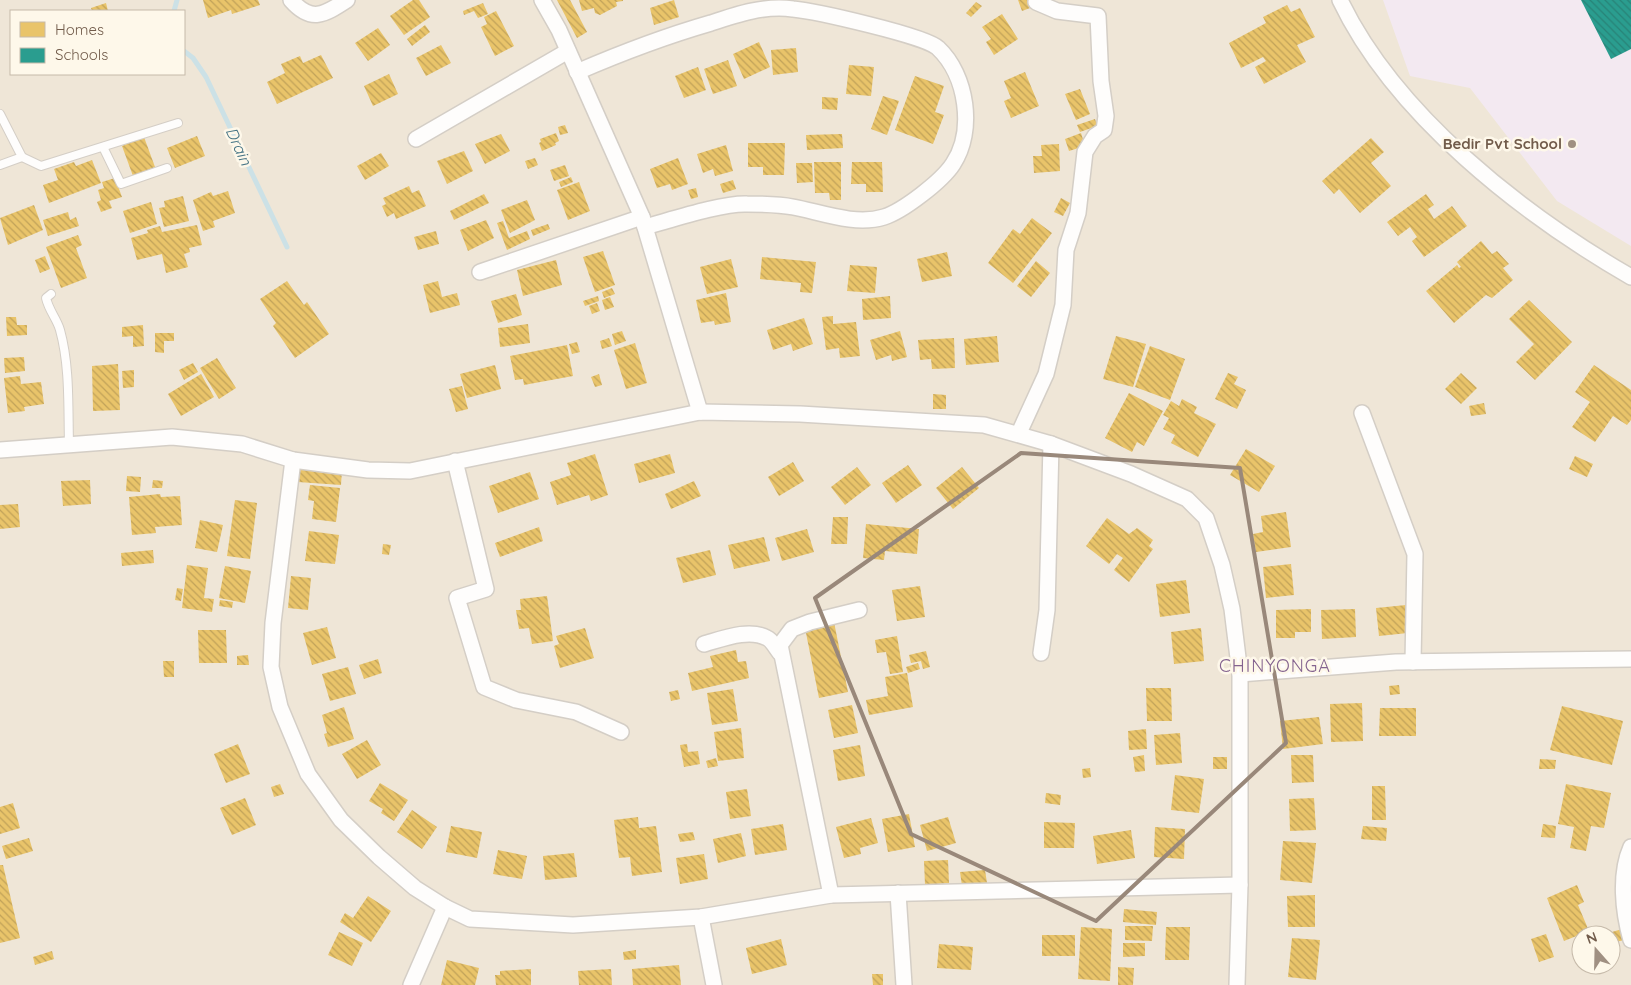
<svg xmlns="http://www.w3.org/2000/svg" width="1631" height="985" font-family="Quicksand,sans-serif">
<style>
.residential{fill:#efe6d7;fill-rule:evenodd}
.education{fill:#f3e9f1}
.homes{fill:url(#homes-back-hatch)}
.schools{fill:url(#schools-back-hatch)}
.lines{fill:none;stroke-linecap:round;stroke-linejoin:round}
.stream{stroke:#cce1e6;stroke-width:5}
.lane-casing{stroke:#d4cec6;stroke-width:10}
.street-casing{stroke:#d4cec6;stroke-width:18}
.lane{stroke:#fefdfc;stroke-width:8}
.street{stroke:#fefdfc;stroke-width:15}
.marked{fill:none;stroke:#99887a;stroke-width:4;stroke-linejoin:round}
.poi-dot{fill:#a09082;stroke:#fef8ea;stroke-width:2}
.labels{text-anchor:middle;stroke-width:5;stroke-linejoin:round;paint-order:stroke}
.poi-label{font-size:15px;font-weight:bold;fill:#725c4b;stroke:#fef8ea;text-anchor:end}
.water-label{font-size:16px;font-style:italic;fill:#467485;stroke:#fef8ea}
.quarter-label{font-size:18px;letter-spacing:1px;fill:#84638f;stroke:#fef8ea}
</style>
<defs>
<pattern id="homes-back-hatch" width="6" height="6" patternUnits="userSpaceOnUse" patternTransform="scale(1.25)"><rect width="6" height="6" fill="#e9c46a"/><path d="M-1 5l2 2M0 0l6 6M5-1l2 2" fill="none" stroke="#c1a259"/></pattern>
<pattern id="schools-back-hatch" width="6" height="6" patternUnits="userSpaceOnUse" patternTransform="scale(1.25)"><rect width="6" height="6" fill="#2a9d8f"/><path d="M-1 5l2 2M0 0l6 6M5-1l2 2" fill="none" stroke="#288377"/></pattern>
</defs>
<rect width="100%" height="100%" fill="#f6f2e9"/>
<path class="residential" d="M0,0H1631V985H0ZM11,11H184V74H11ZM1581,935H1611V965H1581Z"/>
<polygon class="education" points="1383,0 1631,0 1631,246 1557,201 1470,88 1410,76"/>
<g class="homes">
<polygon points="203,0 258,0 260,5 232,14 231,10 208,18"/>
<polygon points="413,0 419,0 430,17 404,35 390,16"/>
<polygon points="557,0 570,0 587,32 577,38"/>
<polygon points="579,0 623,0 623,1 616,2 617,6 600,15 595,13 594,8 582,11"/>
<polygon points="674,0 679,17 654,25 650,8"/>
<polygon points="1018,0 1027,0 1030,8 1022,11"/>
<polygon points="976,2 982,6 971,17 966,13"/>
<polygon points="106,3 108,11 92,11 91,8"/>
<polygon points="483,3 488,14 478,18 474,11 464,15 463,11"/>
<polygon points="1287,5 1291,12 1300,8 1315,37 1297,45 1306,62 1264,84 1255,67 1266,61 1263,57 1241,68 1229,43 1266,23 1263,17"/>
<polygon points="496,11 514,46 495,56 481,27 487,24 484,17"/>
<polygon points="1002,14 1018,39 994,55 986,42 991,39 982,27"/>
<polygon points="425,25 430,32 412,46 407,39"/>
<polygon points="378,28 390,45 368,61 355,43"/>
<polygon points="759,42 770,67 744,79 733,54"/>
<polygon points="441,45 451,63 426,76 416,58"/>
<polygon points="796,48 798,72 773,75 771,50"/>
<polygon points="321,55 333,78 277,104 267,82 285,73 281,64 300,56 303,63"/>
<polygon points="728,60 737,86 713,94 704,69"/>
<polygon points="849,65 874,67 871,96 846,94"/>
<polygon points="698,67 706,90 684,98 675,76"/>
<polygon points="1025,72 1039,106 1011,118 1004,101 1011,98 1004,81"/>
<polygon points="389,74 398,94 373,106 364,86"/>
<polygon points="915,76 944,86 935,112 944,115 933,144 895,130"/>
<polygon points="1080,89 1090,114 1076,120 1065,94"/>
<polygon points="883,96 899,101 887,135 871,129"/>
<polygon points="822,97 838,98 837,110 822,109"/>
<polygon points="1095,119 1097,126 1080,132 1077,125"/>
<polygon points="565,125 568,133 560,135 558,127"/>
<polygon points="556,133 559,141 555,143 556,145 542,151 539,143 541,142 540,139"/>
<polygon points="1081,133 1085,146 1069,151 1065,139"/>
<polygon points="501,134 510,151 485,164 475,144"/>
<polygon points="842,134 843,148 807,150 806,135"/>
<polygon points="197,136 205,156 175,168 167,148"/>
<polygon points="144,137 155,167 133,176 122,146"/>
<polygon points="1371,138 1384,152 1371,163 1391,186 1360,213 1339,189 1334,194 1322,181"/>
<polygon points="748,143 785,143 784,175 763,175 763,167 748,167"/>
<polygon points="1059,144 1060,171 1034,173 1033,156 1042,156 1041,145"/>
<polygon points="726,145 733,171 715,176 713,169 703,173 697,154"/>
<polygon points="464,151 473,171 447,184 437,161"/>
<polygon points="381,153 389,166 365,180 357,166"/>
<polygon points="535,158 538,165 528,169 525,161"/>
<polygon points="678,158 688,184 672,190 670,184 657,188 650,169"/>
<polygon points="92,160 101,183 49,203 43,185 58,180 54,169 74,162 76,166"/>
<polygon points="814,162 841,162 841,200 830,200 829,193 815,193"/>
<polygon points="852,162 882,162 883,192 866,192 866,184 851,184"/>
<polygon points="796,163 812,163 813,182 797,183"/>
<polygon points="565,165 569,176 554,181 550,170"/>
<polygon points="571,177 573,182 561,187 559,182"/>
<polygon points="115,178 122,197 109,201 112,208 101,212 97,202 101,200 98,190 104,188 102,182"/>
<polygon points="733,180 736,189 723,193 720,184"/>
<polygon points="579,182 590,211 568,220 557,190"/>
<polygon points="409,186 412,193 419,190 426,206 396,219 394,213 387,217 382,206 386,204 383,198"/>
<polygon points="696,188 698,197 691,199 688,190"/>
<polygon points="228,191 235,213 213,221 215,227 203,231 193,200 211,192 213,196"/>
<polygon points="484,194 489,203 454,220 450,211"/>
<polygon points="1426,194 1434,205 1428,209 1434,219 1452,206 1467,226 1424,257 1412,241 1417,237 1410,227 1398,236 1387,222"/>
<polygon points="183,196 189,221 164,227 159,208 165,207 164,201"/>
<polygon points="1061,198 1070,203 1063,216 1054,212"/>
<polygon points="527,200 535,220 510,233 501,210"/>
<polygon points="151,202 157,224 130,233 123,211"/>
<polygon points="34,205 43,230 8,245 0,218"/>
<polygon points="68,212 70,220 76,217 79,226 48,236 43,220"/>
<polygon points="1032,218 1052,233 1013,283 988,263 1013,229 1020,234"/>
<polygon points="486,220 494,238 468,251 460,230"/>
<polygon points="503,221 509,238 527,231 530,239 507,250 497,223"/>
<polygon points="548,224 550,229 533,236 531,230"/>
<polygon points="197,225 202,245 189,248 190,252 184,254 188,267 166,273 162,254 137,260 131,238 148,233 147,230 160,226 162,232"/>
<polygon points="436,231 439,244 418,250 414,237"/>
<polygon points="78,235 82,245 76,248 87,278 61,288 46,247"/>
<polygon points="1481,241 1492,254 1497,251 1509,264 1503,268 1513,280 1492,298 1486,295 1454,323 1426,291 1457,265 1459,268 1461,267 1457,262"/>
<polygon points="603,251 615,285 595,292 583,257"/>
<polygon points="947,252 952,276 922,282 917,259"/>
<polygon points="45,256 50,269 40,273 35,260"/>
<polygon points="762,257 816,262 812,293 800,292 801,283 760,279"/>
<polygon points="731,259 738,287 707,294 700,267"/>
<polygon points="556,260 562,285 523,296 517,270"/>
<polygon points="1036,261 1050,273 1031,297 1017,286"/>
<polygon points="850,265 877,267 875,293 847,291"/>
<polygon points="287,281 304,305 307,302 329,334 295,358 273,326 276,323 260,299"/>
<polygon points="438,281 442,297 457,293 460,305 430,313 423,285"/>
<polygon points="612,288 615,294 604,298 602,292"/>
<polygon points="726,293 731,322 715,325 714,321 701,323 696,300"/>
<polygon points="516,294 522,315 498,323 491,301"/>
<polygon points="598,296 599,301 585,306 583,301"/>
<polygon points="890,296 891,318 863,320 862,299"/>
<polygon points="610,297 614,307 605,310 602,300"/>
<polygon points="1529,300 1572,342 1535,380 1516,362 1534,344 1509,319"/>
<polygon points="597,303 600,311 592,314 589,306"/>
<polygon points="833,316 833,324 856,322 860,356 840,358 839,348 826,350 822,317"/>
<polygon points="6,317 16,317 17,325 27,325 27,335 7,336"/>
<polygon points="804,318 813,344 793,351 791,344 773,350 767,330"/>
<polygon points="528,324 530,343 500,347 498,328"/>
<polygon points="143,325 144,346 133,347 133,336 122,337 122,327"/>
<polygon points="622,331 626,341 615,345 612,334"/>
<polygon points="900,331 907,357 892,361 891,355 876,360 870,340"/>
<polygon points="155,333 174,333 174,341 164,341 164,353 155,352"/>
<polygon points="997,336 999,362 966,365 964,339"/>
<polygon points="1116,336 1146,344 1133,387 1103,379"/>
<polygon points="609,338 612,346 602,349 600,341"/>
<polygon points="954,338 955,368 932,369 931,359 920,360 918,340"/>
<polygon points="577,342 580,352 572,354 569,344"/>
<polygon points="635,343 647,383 626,389 614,350"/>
<polygon points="567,345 573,376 524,385 523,379 515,380 510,356"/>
<polygon points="1150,346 1185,359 1170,400 1135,387"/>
<polygon points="24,357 25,371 5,373 4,358"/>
<polygon points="217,358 236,388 219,399 200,368"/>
<polygon points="193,363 198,372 184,380 179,370"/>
<polygon points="118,364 120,410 93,411 92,366"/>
<polygon points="495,365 501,389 467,398 460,374"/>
<polygon points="1594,365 1631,390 1631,420 1627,425 1613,416 1595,442 1572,427 1590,402 1575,392"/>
<polygon points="134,370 134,387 123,388 122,371"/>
<polygon points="1228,373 1238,377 1234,384 1246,390 1237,409 1215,399"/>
<polygon points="1461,373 1477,388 1461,404 1445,389"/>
<polygon points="201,374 214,397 181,416 168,394"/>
<polygon points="599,374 602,385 595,387 591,377"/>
<polygon points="20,376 21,384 41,382 44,404 24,407 25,411 8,413 4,378"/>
<polygon points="462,386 468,409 456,412 449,389"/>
<polygon points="1129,393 1163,411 1144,446 1137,442 1132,452 1105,438"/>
<polygon points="933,394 946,395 946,409 933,409"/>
<polygon points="1182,399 1197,407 1194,413 1216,424 1198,457 1171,443 1175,435 1163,429 1169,418 1163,415 1171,401 1179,406"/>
<polygon points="1484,403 1486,414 1471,416 1469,406"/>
<polygon points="1246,449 1275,466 1259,492 1230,475"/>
<polygon points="595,454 608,495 591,501 589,495 557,505 550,482 571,475 567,463"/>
<polygon points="670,454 675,473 639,483 634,464"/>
<polygon points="1575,456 1593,464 1587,477 1569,469"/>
<polygon points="793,462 804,481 779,496 768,477"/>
<polygon points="908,465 922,485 896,503 882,483"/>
<polygon points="857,467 871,485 845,505 831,487"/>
<polygon points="962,467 979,488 953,509 936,488"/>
<polygon points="299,468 342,470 341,485 298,482"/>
<polygon points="530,472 539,499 498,513 489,486"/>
<polygon points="127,476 141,477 140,492 126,491"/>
<polygon points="90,480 91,504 63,506 61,481"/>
<polygon points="153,480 163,481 162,488 152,488"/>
<polygon points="694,481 701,496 671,509 665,494"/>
<polygon points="310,485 340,488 336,522 312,519 314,501 308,500"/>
<polygon points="160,494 161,497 180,496 182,525 155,527 156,533 132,535 129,497"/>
<polygon points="235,500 257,503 250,559 227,556"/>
<polygon points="18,504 20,527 0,529 0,505"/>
<polygon points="1286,512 1291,547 1256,552 1253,534 1263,532 1261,516"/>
<polygon points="833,517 848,517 847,544 831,544"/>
<polygon points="1107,518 1129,534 1137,528 1153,540 1149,546 1153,549 1129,582 1114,570 1123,558 1117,554 1109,564 1086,546"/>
<polygon points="200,520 223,525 217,552 195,548"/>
<polygon points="866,524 919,529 917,554 885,551 884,560 863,558"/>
<polygon points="539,527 543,541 500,557 495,543"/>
<polygon points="807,529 814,552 782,561 775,538"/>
<polygon points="309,531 339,535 335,564 305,561"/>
<polygon points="764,537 770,561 734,569 728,545"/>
<polygon points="383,544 391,545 389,555 382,554"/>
<polygon points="153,550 154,563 122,566 121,553"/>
<polygon points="710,550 716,575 683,583 676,558"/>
<polygon points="1291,564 1294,595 1266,598 1263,567"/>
<polygon points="187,565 208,568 204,598 214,599 212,612 182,608"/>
<polygon points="225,566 251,571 245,603 219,598"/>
<polygon points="291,576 311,578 308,610 288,608"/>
<polygon points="1186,580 1190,613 1160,617 1156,584"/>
<polygon points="920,586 925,617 897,621 892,590"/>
<polygon points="177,588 183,589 181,601 175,600"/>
<polygon points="547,596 553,641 532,644 529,628 519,629 516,610 521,610 520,599"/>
<polygon points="220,600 233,602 232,608 219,606"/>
<polygon points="1406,605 1408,633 1379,636 1376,608"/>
<polygon points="1311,609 1311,632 1295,632 1295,638 1276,638 1276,610"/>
<polygon points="1355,609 1356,637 1322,639 1321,610"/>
<polygon points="834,622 848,692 819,698 805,628"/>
<polygon points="327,627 336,658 312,665 303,633"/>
<polygon points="585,628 594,658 560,668 554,646 559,644 556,636"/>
<polygon points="1201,628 1204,661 1174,664 1171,632"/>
<polygon points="198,630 226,630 227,663 199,663"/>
<polygon points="897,636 903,672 890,674 886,652 877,653 875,640"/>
<polygon points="736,650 738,662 746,661 749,678 692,691 688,673 713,667 710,656"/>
<polygon points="926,651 930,667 923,669 921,661 911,663 909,655"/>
<polygon points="248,655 249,665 237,665 237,656"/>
<polygon points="378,659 382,673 364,679 359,665"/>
<polygon points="163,661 174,661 174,677 164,677"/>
<polygon points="918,663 920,669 908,673 906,667"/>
<polygon points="348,667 356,694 330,701 322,674"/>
<polygon points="907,673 913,707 869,715 866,700 888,696 885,677"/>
<polygon points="1399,685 1400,694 1390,695 1389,686"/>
<polygon points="1146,688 1171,688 1172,721 1147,721"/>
<polygon points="733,689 738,721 712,725 707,693"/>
<polygon points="678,690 680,699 671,701 669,692"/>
<polygon points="1362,703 1363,741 1331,742 1330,704"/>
<polygon points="852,705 858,733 834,738 828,710"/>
<polygon points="1562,706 1623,721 1612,765 1550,750"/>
<polygon points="344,707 354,739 328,747 324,734 327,733 322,715"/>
<polygon points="1380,708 1416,708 1416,736 1379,736"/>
<polygon points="1319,717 1323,744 1283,749 1280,721"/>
<polygon points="741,728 744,758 718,761 714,732"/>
<polygon points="1146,729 1147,749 1129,750 1128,731"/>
<polygon points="1180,733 1182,763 1156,765 1154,735"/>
<polygon points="367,740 381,765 357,779 342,754"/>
<polygon points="238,744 250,774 226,783 214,754"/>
<polygon points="687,744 688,752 698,751 700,764 684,767 680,745"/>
<polygon points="860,745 865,776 838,781 833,750"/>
<polygon points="1144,755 1145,771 1135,772 1133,757"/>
<polygon points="1291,755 1313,755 1314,782 1292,783"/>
<rect x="1213" y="757" width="14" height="12"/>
<polygon points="716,758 718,766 708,768 706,761"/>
<polygon points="1540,759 1556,760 1555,769 1539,769"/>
<polygon points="1090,768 1091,777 1083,778 1082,769"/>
<polygon points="1175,775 1204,779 1199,813 1171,810"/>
<polygon points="380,783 408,800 394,821 381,813 383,809 369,801"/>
<polygon points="280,784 284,794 274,797 271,787"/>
<polygon points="1566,784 1611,793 1604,828 1591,826 1586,851 1570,848 1574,827 1558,824"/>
<polygon points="1372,786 1385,786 1386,820 1372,820"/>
<polygon points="747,789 751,816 730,819 726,792"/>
<polygon points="1046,793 1061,795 1060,805 1045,803"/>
<polygon points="245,798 256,825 232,835 220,808"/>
<polygon points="1314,798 1316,830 1290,831 1289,799"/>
<polygon points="13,803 20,828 0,834 0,807"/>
<polygon points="412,810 437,827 422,849 397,832"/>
<polygon points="909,814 915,847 888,852 882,819"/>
<polygon points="638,817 639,828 656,826 662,872 632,876 630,857 619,858 614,820"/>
<polygon points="948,817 956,843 927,851 920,825"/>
<polygon points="871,818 878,843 860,848 861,854 844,858 836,827"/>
<polygon points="1044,822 1075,823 1074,848 1044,848"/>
<polygon points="783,824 787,850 755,855 751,829"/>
<polygon points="1543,824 1556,826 1555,838 1541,837"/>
<polygon points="451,826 482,832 477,858 446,852"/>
<polygon points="1363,826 1387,828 1386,841 1361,839"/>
<polygon points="1155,827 1185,829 1184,859 1154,857"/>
<polygon points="1131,830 1135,858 1097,864 1093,836"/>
<polygon points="693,832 695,840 680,842 678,834"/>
<polygon points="741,833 746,856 718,863 713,839"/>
<polygon points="29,838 33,851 6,859 2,846"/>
<polygon points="1283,841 1316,843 1312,883 1280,880"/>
<polygon points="498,850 527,856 522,879 493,874"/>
<polygon points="574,853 577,877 545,880 543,856"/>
<polygon points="704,854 708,879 680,884 676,858"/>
<polygon points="948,860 949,883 925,885 924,861"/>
<polygon points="0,865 3,865 20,938 0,943"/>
<polygon points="985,870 987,883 962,886 960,872"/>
<polygon points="1577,885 1584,902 1578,905 1589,931 1564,941 1547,898"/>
<polygon points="1315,895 1315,927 1288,927 1287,896"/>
<polygon points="368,896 391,911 371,942 340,922 345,913 353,918"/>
<polygon points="1124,909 1157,912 1156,925 1123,922"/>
<polygon points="1125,926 1153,926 1152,941 1125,940"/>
<polygon points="1081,927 1112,929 1110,981 1078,979"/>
<polygon points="1166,927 1190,927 1189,960 1165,960"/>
<polygon points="1622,929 1625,940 1615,942 1612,932"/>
<polygon points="339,932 363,943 352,966 328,955"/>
<polygon points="1546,934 1554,957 1539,962 1531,939"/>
<rect x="1042" y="935" width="33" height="21"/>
<polygon points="1292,938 1320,940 1316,980 1288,977"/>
<polygon points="781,939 787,965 752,974 746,948"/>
<polygon points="1123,943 1145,943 1145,956 1123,957"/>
<polygon points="939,944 973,947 971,970 937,968"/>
<polygon points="636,950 636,959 624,960 623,952"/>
<polygon points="52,951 54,959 35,965 33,957"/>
<polygon points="447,960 479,968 475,985 441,985"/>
<polygon points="679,965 681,985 633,985 632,969"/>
<polygon points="1118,967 1134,968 1133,985 1118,985"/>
<polygon points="531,969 531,985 496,985 495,975 500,975 500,971"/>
<polygon points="611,969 612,985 579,985 578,971"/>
<polygon points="872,974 883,974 883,985 873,985"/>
</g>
<polygon class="schools" points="1581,0 1631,0 1631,49 1611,59"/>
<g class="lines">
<g class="stream">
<polyline points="174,11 177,0"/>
<polyline points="184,51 193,58 206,77 287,247"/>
</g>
<g class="lane-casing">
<g id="lane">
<polyline points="0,114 22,157 0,165"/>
<polyline points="103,147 121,184 167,168"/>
<polyline points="22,157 41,166 178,123"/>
<path d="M51,294L46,298C49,311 57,319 60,330C70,366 68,407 69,444"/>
</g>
</g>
<g class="street-casing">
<g id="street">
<path d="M291,0C311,23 324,15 347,0"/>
<polyline points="542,0 559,30 642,217 700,412"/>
<path d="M1340,0C1395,115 1522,214 1631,277"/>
<path d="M577,72C621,53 666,36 711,23C738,14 765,5 793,9C815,11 926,36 938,48C967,75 975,131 953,164C942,181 903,211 884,217C855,226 820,212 793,207C778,204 762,204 747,204C722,203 671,220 645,227"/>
<polyline points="416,139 568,51"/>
<polyline points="480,272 642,217"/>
<polyline points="1362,413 1415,554 1413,662"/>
<polyline points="1019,433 1046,374 1063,305 1066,250 1078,213 1085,152 1095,136 1104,130 1106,116 1101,81 1098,16 1057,11 1036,2"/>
<polyline points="0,450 172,437 242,444 293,460 368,470 410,471 700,412 800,414 984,425 1051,444 1131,474 1187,499 1206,518 1222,565 1232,609 1240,674 1240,885 1237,985"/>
<polyline points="293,460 273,623 271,667 280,707 308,774 341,820 379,857 415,888 445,907 470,919 573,925 701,917 831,895 1240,885"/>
<polyline points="455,461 486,589 457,598 484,687 516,700 576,712 621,732"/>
<path d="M704,644C722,639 749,628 767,638C772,640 776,648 780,653"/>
<polyline points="1041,653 1047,610 1051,444"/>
<polyline points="1240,674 1396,662 1631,659"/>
<path d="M1631,847C1619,874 1623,912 1631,940"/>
<polyline points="898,893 904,985"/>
<polyline points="831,895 780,645 792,629 810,622 859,610"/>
<polyline points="701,917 714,985"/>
<polyline points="411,985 445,907"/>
</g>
</g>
<use href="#lane" class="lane"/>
<use href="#street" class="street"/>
</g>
<path class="marked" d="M1021,453L1240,468L1286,743L1096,921L911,834L815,598Z"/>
<circle class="poi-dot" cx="1572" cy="144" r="5"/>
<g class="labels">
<g class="poi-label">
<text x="1562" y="149">Bedir Pvt School</text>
</g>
<g class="water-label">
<text transform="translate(239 146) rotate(65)" y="6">Drain</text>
</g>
<g class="quarter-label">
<text x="1275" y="672">CHINYONGA</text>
</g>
</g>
<rect x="10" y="10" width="175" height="65" fill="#fef8ea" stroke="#c6baaa"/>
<rect x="20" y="22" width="25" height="15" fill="#e9c46a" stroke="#c6baaa"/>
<text x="55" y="35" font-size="15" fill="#725c4b">Homes</text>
<rect x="20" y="48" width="25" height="15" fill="#2a9d8f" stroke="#c6baaa"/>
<text x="55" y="60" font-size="15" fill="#725c4b">Schools</text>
<g transform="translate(1596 950) rotate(340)"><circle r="24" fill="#fef8ea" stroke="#c6baaa"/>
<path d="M0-4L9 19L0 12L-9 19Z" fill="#a09082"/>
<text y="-8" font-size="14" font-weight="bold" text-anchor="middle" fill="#725c4b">N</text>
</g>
</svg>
